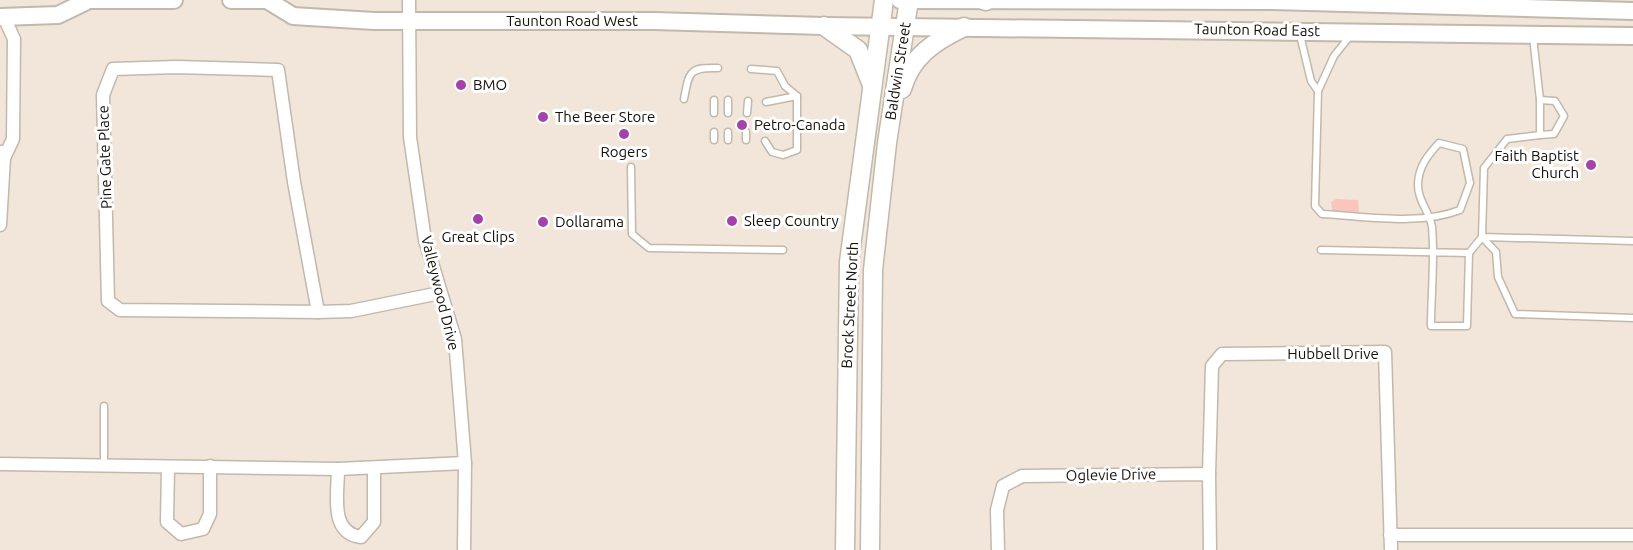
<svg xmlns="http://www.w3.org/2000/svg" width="1633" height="550" font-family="Ubuntu,sans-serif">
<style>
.green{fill:#fac5bc}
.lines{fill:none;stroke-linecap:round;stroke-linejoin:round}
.service-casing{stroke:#c2b8ab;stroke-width:9}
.minor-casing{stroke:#c2b8ab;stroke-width:15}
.secondary-casing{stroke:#c2b8ab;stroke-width:20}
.primary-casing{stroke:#c2b8ab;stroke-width:21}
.service{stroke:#fff;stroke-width:6}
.minor{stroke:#fff;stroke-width:12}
.secondary{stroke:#fff;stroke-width:16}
.primary{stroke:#fff;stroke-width:18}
.poi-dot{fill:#a342a9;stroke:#fff;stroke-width:2}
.labels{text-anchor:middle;stroke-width:6;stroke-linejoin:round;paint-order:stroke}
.street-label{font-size:15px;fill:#14100c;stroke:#fff}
.poi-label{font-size:15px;fill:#14100c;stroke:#fff;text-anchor:start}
</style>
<rect width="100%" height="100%" fill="#f1e6d9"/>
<polygon class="green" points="1336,199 1358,200 1359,212 1355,215 1333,212 1331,202"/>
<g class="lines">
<g class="service-casing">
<g id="service">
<polyline points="1300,35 1311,81 1318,91"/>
<polyline points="1533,37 1540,100 1540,135 1507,139 1484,168 1482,237 1633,241"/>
<polyline points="751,69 777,71 785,86 797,96"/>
<path d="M684,99C689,72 689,67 718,68"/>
<polyline points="1540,100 1555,101 1564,116 1554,134 1540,135"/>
<polyline points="714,113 714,100"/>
<polyline points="728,113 728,100"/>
<polyline points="747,113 748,101"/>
<polyline points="714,132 714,140"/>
<polyline points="728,132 728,140"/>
<polyline points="746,140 746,132"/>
<polyline points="765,141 772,152 783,155 797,150 797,96 766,102"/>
<polyline points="631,167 632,234 649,248 783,250"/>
<path d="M1321,250L1469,253L1467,326H1431C1431,294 1435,259 1432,227C1430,212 1417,200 1418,183C1419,166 1428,155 1439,143L1463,149L1470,183L1460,210C1419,226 1366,216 1322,214L1315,206L1318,91L1334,56L1350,36"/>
<polyline points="1469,253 1482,237 1496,252 1498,277 1515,314 1633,318"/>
<polyline points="104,406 104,466"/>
</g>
</g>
<g class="minor-casing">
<g id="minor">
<polyline points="409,0 410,137 425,240 455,339 465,463 464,550"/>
<polygon points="176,67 278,70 294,182 318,312 120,310 108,301 103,95 113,69"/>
<polyline points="4,158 13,139 14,39 4,17"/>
<polyline points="0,225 4,158 1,152"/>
<polyline points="318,312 351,311 440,293"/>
<polyline points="0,464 338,469 465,463"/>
<polyline points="168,467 167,522 181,534 203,529 210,514 210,466"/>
<path d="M338,469C338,494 329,533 361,537L374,522V469"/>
<polyline points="1209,474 1212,366 1222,354 1385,352 1391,550"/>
<polyline points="1390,535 1633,535"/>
<polyline points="998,550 997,510 1003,486 1022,476 1209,474 1210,550"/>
</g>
</g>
<g class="secondary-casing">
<g id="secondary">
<polyline points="80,0 174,0"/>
<polyline points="231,0 268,0"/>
<polyline points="267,0 293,16 374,21 654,21 824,26 1633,36"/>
<polyline points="900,0 1272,1 1633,11"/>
<polyline points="0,17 58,15 85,2"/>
</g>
</g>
<g class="primary-casing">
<g id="primary">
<polyline points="983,0 986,1"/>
<polyline points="824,26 858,50 872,85"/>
<path d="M902,89C911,56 935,41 964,27"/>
<polyline points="845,550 849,262 884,0"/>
<polyline points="870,550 873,270 887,143 909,0"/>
</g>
</g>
<use href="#service" class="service"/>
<use href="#minor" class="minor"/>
<use href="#secondary" class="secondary"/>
<use href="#primary" class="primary"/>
</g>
<g class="poi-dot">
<circle cx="461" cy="85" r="6"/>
<circle cx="543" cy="117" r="6"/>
<circle cx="742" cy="125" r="6"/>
<circle cx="624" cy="134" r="6"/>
<circle cx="1591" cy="165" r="6"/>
<circle cx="478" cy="219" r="6"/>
<circle cx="732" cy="221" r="6"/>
<circle cx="543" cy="222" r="6"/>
</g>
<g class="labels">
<g class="street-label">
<text x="572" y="26">Taunton Road West</text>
<text transform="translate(1257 30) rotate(1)" y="5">Taunton Road East</text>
<text transform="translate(898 71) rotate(-81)" y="5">Baldwin Street</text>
<text transform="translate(105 157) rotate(-92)" y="5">Pine Gate Place</text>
<text transform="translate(440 293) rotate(76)" y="5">Valleywood Drive</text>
<text transform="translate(850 305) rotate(-87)" y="5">Brock Street North</text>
<text x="1333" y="359">Hubbell Drive</text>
<text transform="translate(1111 475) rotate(-1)" y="5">Oglevie Drive</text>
</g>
<g class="poi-label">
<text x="473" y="90">BMO</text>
<text x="555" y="122">The Beer Store</text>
<text x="754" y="130">Petro-Canada</text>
<text x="624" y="157" text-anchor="middle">Rogers</text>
<text x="1579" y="161" text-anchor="end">Faith Baptist<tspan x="1579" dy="17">Church</tspan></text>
<text x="744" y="226">Sleep Country</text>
<text x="555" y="227">Dollarama</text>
<text x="478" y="242" text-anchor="middle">Great Clips</text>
</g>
</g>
</svg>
